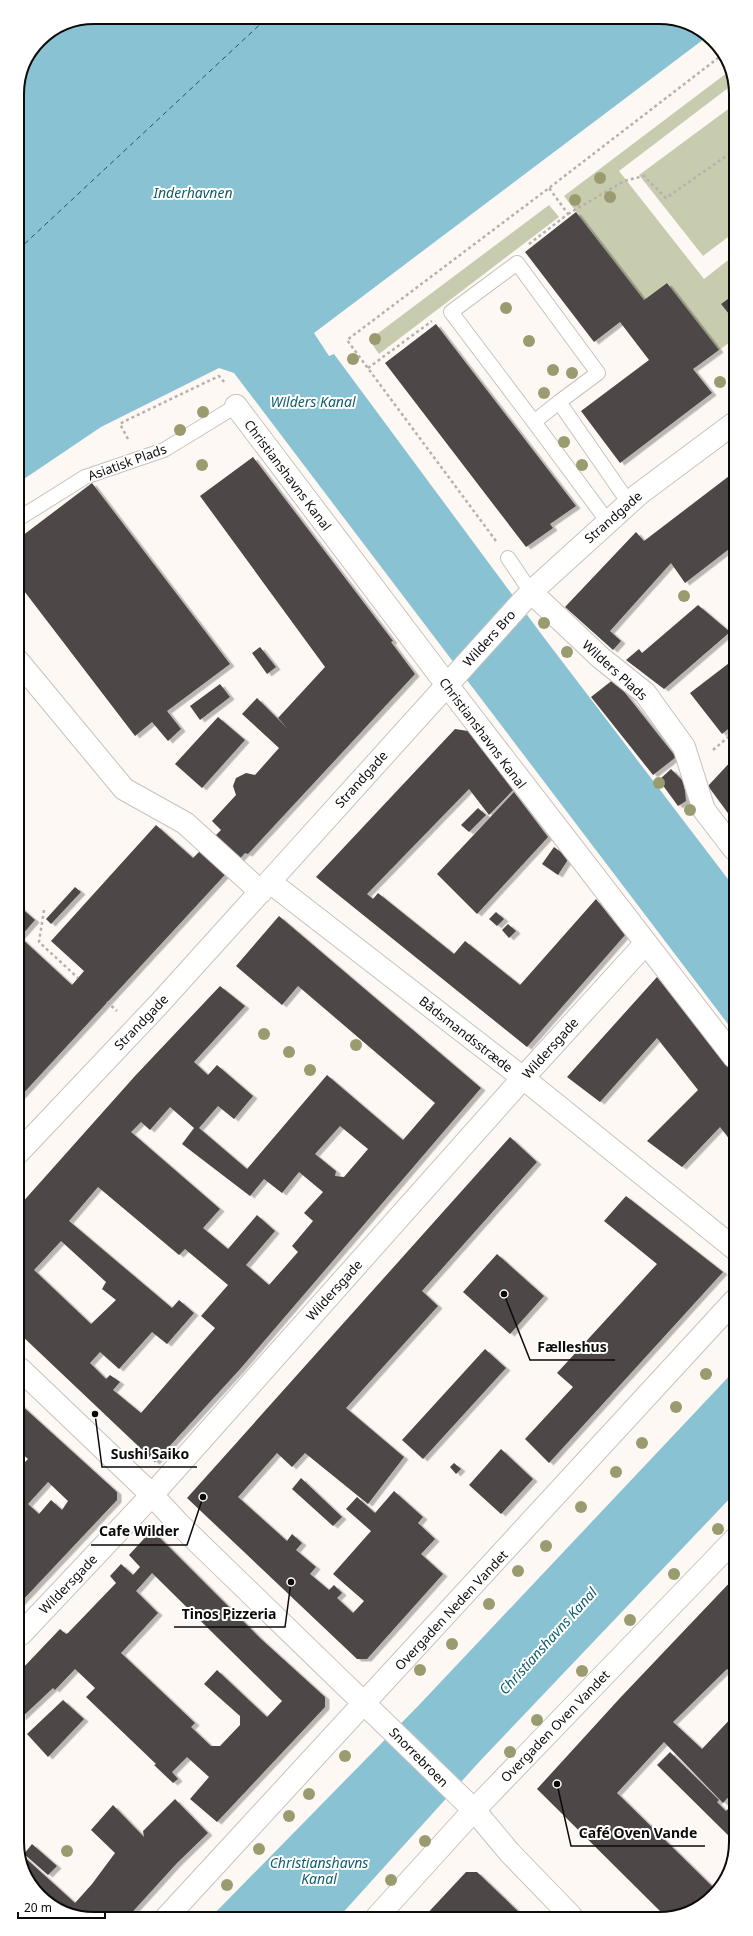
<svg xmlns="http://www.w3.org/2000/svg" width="753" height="1936" font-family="'Noto Sans',sans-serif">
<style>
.green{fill:#c7ccaf}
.water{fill:#89c2d2}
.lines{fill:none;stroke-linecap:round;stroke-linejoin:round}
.ferry{stroke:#0f5c6d;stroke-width:1;stroke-dasharray:5 4;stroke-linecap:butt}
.building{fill:#4d4746;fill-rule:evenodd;filter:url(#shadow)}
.service-casing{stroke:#c7c2bd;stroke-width:16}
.minor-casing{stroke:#c7c2bd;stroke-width:24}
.path{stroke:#b6b1ae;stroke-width:2.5;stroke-dasharray:3 3;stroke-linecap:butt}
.service{stroke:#fff;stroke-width:14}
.minor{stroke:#fff;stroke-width:22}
.tree{fill:#9a9c6f}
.labels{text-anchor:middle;stroke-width:4;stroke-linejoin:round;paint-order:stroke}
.street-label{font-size:13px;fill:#0d0b0a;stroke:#fff}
.water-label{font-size:14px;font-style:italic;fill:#0f5c6d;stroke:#fff}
.rim{fill:none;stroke:#0d0b0a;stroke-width:2}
.leader{fill:none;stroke:#0d0b0a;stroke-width:1.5}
.callout-dot{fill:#0d0b0a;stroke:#fff;stroke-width:1.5}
.callout-label{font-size:14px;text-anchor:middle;font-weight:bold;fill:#0d0b0a;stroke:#fff;stroke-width:4;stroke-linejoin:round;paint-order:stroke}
</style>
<defs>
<filter id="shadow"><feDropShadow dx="4.5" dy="2.5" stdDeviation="0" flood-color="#0004"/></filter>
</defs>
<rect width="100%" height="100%" fill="#fef8f4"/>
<g class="green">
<polygon points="732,69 732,85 619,171 704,279 732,257 732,296 721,304 733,319 733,340 719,350 667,283 644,300 564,196"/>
<polygon points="731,107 732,234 703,256 639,175"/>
<polygon points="549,205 559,217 379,354 369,340"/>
</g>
<g class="water">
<polygon points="95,17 664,17 706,33 708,36 314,333 329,356 334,354 542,635 734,887 734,1032 234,373 219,368 101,427 18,483 17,90 25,60 40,40 65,23"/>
<polygon points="735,1370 735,1493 480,1761 339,1917 210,1918 419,1705"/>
</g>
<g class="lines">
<polyline class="ferry" points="18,250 268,17"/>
</g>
<g class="building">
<polygon points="576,212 644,300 667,283 719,350 693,369 712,393 620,463 581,411 649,360 620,322 594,342 525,252"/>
<polygon points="732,296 732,307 733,319 721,304"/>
<polygon points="436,324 576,506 550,524 553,528 526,547 385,363"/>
<polygon points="253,457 393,641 391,642 415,674 248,854 245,853 19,1098 19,1017 23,1013 19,1010 19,906 35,920 20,937 72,985 84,971 51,941 156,825 193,858 221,830 212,821 236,795 233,786 236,778 246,773 255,775 279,748 242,714 257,698 288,729 278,718 325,667 200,496"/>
<polygon points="733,473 733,546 685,583 671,563 610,631 621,641 613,650 565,607 636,532 644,541"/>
<polygon points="92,483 230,664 167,711 181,729 168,741 152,722 135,736 18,583 18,539"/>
<polygon points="698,605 730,632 664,689 626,660 639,649 642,653"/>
<polygon points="260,647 276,667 267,674 252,653"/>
<polygon points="733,660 733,725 722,734 690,693"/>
<polygon points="614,679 676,757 653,775 591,697"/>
<polygon points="220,684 230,697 200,720 190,706"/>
<polygon points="218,717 245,740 202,788 175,764"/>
<polygon points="455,729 468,731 513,790 489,815 469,789 367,894 373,899 378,893 454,954 465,941 520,985 596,899 625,935 527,1047 316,877"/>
<polygon points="734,758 734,819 733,820 708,786"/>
<polygon points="671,769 683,781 685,791 686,801 678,806 659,780"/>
<polygon points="514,792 548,837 477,914 437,874"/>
<polygon points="478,808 486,815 469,832 461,825"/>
<polygon points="554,847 569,858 558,875 542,864"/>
<polygon points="75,887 81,892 51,924 46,919"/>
<polygon points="496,912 504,919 497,926 489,919"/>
<path d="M279,916L481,1088L241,1368L155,1462L20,1334V1205L135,1076L220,986L245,1006L194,1062L208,1075L217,1065L253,1096L234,1119L218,1106L199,1128L247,1169L327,1075L403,1140L435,1103L298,986L282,1005L236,966ZM170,1107L194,1128L182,1144L250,1196L264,1179L282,1193L299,1172L323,1192L304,1213L313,1221L292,1246L298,1252L269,1285L246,1265L275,1231L257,1215L228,1249L203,1228L220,1209L131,1132L141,1122L150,1130ZM340,1126L368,1149L344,1177L335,1176L336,1171L315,1154ZM98,1187L179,1255L185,1249L228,1285L201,1316L215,1328L141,1413L113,1390L120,1382L110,1375L106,1379L90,1363L100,1352L119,1369L152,1332L167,1344L194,1313L179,1300L172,1308L69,1221ZM61,1241L106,1282L102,1289L116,1300L91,1324L34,1270Z"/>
<polygon points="508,924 516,931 509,938 502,930"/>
<polygon points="657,977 734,1075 734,1145 720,1127 682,1167 647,1141 698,1090 657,1038 600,1102 567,1077"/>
<polygon points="510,1137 537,1162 422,1291 438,1306 346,1408 404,1457 368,1504 305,1453 292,1467 277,1453 238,1497 287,1541 292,1534 302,1543 296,1550 316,1567 310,1574 329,1590 334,1585 342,1593 337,1598 353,1613 364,1601 333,1574 371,1531 346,1509 357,1497 375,1513 394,1491 423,1517 418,1523 435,1539 421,1554 443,1574 367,1659 357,1659 187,1498"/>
<polygon points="626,1196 723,1272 549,1463 525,1439 573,1387 557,1373 657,1264 604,1221"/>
<polygon points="497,1254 544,1296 510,1334 463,1292"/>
<polygon points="485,1349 506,1368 423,1459 402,1440"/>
<path d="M20,1404L117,1492V1500L20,1603V1467L28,1459L20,1452ZM48,1482L68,1501L62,1510L51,1500L39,1514L28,1504Z"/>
<polygon points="501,1449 533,1479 501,1514 469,1485"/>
<polygon points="454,1463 461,1469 456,1474 450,1467"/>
<polygon points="301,1478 342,1517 333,1526 292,1489"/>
<path d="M152,1530L261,1639L325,1697V1707L217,1822L190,1799L209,1777L187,1757L172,1772L178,1779L173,1783L154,1765L156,1764L86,1697L95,1688L75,1669L55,1690L53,1688L21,1718V1670L60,1629L66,1634L68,1633L116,1583L110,1576L121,1564L133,1575L140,1567L129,1555ZM152,1573L282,1701L267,1717L217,1670L204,1684L240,1716V1725L220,1746H211L191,1727L195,1723L121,1653L158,1613L136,1591Z"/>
<polygon points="735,1577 736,1677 727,1669 673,1722 702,1749 736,1713 736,1789 723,1803 664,1742 617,1793 717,1891 683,1915 664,1915 537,1789 620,1698"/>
<polygon points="63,1700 84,1719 48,1757 27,1734"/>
<polygon points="670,1752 719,1800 717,1802 726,1811 736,1801 736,1843 657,1765"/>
<polygon points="175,1799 208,1833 177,1863 126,1919 89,1919 47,1903 21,1866 21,1854 75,1903 92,1884 115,1853 91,1830 113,1805 144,1837 143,1831"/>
<polygon points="32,1844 57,1866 48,1875 24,1854"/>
<polygon points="466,1872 477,1872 523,1916 424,1917"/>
</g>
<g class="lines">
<g class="service-casing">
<g id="service">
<polyline points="559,402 534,422 451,312 517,263 598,373 559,402 629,503"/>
<polyline points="534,422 608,522"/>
<polyline points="18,519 85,477 164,450 236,406"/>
<polyline points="508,558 531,592"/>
</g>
</g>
<g class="minor-casing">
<g id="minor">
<polyline points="236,406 447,685 734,1057"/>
<polyline points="531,592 601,658 645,693 684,747 704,810 734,849"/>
<polyline points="18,661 124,789 185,823 261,892"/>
<polyline points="270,882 523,1078 735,1249"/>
<polyline points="19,1152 159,1004 531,592 639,494 733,424"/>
<polyline points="20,1369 152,1495 178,1523 474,1810 510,1853 571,1916"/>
<polyline points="21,1634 152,1495 523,1078 645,944"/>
<polyline points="377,1917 474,1810 735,1539"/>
<polyline points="166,1918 735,1300"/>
</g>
</g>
<g class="path">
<polyline points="568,214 624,181 644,176 666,198 732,152"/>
<polyline points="529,244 568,214 549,188"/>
<polyline points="368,368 432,321"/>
<polyline points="128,439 120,424 123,422 219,376 225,383"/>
<polyline points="496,541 347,340 549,188 722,55"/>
<polyline points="713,750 733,733"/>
<polyline points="44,910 39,942 78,978"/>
<polyline points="107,1002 117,1011"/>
</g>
<use href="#service" class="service"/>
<use href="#minor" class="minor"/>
</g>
<g class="tree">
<circle cx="600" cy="178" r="6"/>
<circle cx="610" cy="197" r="6"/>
<circle cx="575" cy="200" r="6"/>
<circle cx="506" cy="308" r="6"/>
<circle cx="375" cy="339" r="6"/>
<circle cx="529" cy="341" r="6"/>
<circle cx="353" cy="359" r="6"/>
<circle cx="553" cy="370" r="6"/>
<circle cx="572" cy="373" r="6"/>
<circle cx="720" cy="382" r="6"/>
<circle cx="544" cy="393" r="6"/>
<circle cx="203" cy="412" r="6"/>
<circle cx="180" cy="430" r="6"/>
<circle cx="564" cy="442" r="6"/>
<circle cx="202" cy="465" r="6"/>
<circle cx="582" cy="465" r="6"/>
<circle cx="684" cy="596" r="6"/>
<circle cx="544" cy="623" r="6"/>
<circle cx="567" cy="652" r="6"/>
<circle cx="659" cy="783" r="6"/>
<circle cx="690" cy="810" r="6"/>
<circle cx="264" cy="1034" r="6"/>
<circle cx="356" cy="1045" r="6"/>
<circle cx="289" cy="1052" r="6"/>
<circle cx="310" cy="1070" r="6"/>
<circle cx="706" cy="1374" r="6"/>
<circle cx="676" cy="1407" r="6"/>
<circle cx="642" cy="1443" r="6"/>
<circle cx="616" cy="1472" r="6"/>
<circle cx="581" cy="1507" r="6"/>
<circle cx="718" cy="1529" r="6"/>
<circle cx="546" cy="1546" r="6"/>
<circle cx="518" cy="1571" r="6"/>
<circle cx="674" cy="1574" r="6"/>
<circle cx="489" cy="1604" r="6"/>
<circle cx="630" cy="1620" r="6"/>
<circle cx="452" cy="1644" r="6"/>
<circle cx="420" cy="1670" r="6"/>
<circle cx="582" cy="1671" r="6"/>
<circle cx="537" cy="1720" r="6"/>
<circle cx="510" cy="1752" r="6"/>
<circle cx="345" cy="1756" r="6"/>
<circle cx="309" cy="1794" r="6"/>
<circle cx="289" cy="1816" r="6"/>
<circle cx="425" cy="1841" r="6"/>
<circle cx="259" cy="1849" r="6"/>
<circle cx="67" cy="1851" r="6"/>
<circle cx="391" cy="1880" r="6"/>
<circle cx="227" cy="1885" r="6"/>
</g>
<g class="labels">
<g class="street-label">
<text transform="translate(127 462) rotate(-20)" y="5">Asiatisk Plads</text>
<text transform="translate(288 475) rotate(53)" y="5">Christianshavns Kanal</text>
<text transform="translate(613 517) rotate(-41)" y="5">Strandgade</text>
<text transform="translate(489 638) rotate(-48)" y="5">Wilders Bro</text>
<text transform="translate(615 670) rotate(42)" y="5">Wilders Plads</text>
<text transform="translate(483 733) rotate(53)" y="5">Christianshavns Kanal</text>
<text transform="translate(361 779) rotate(-48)" y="5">Strandgade</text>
<text transform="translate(141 1022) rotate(-46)" y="5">Strandgade</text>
<text transform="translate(466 1034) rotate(38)" y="5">Bådsmandsstræde</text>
<text transform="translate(550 1048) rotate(-48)" y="5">Wildersgade</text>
<text transform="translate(334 1290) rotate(-48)" y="5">Wildersgade</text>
<text transform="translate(68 1584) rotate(-46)" y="5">Wildersgade</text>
<text transform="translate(451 1610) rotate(-47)" y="5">Overgaden Neden Vandet</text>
<text transform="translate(555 1726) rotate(-46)" y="5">Overgaden Oven Vandet</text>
<text transform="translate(419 1757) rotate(45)" y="5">Snorrebroen</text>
</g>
<g class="water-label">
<text x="193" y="198">Inderhavnen</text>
<text x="313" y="407">Wilders Kanal</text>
<text transform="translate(548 1641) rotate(-48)" y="5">Christianshavns Kanal</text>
<text x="319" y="1868">Christianshavns<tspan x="319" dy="16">Kanal</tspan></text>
</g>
</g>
<path d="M0 0H753V1936H0ZM94 24H659A70 70 0 0 1 729 94V1842A70 70 0 0 1 659 1912H94A70 70 0 0 1 24 1842V94A70 70 0 0 1 94 24Z" fill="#fff" fill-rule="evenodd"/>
<path class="rim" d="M94 24H659A70 70 0 0 1 729 94V1842A70 70 0 0 1 659 1912H94A70 70 0 0 1 24 1842V94A70 70 0 0 1 94 24Z"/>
<path class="leader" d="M504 1294L530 1360H615M95 1414L102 1467H197M203 1497L187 1545H91M291 1582L285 1627H174M557 1784L571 1846H705"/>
<g class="callout-dot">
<circle cx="504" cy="1294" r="4"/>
<circle cx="95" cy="1414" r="4"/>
<circle cx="203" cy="1497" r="4"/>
<circle cx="291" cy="1582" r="4"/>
<circle cx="557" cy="1784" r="4"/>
</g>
<g class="callout-label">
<text x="572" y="1352">Fælleshus</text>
<text x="150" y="1459">Sushi Saiko</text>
<text x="139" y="1536">Cafe Wilder</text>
<text x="229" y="1619">Tinos Pizzeria</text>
<text x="638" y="1838">Café Oven Vande</text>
</g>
<path d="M18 1912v6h87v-6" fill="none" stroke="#0d0b0a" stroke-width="2"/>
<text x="24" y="1912" font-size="12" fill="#0d0b0a" stroke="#ffffff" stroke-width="3" paint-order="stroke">20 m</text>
</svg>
